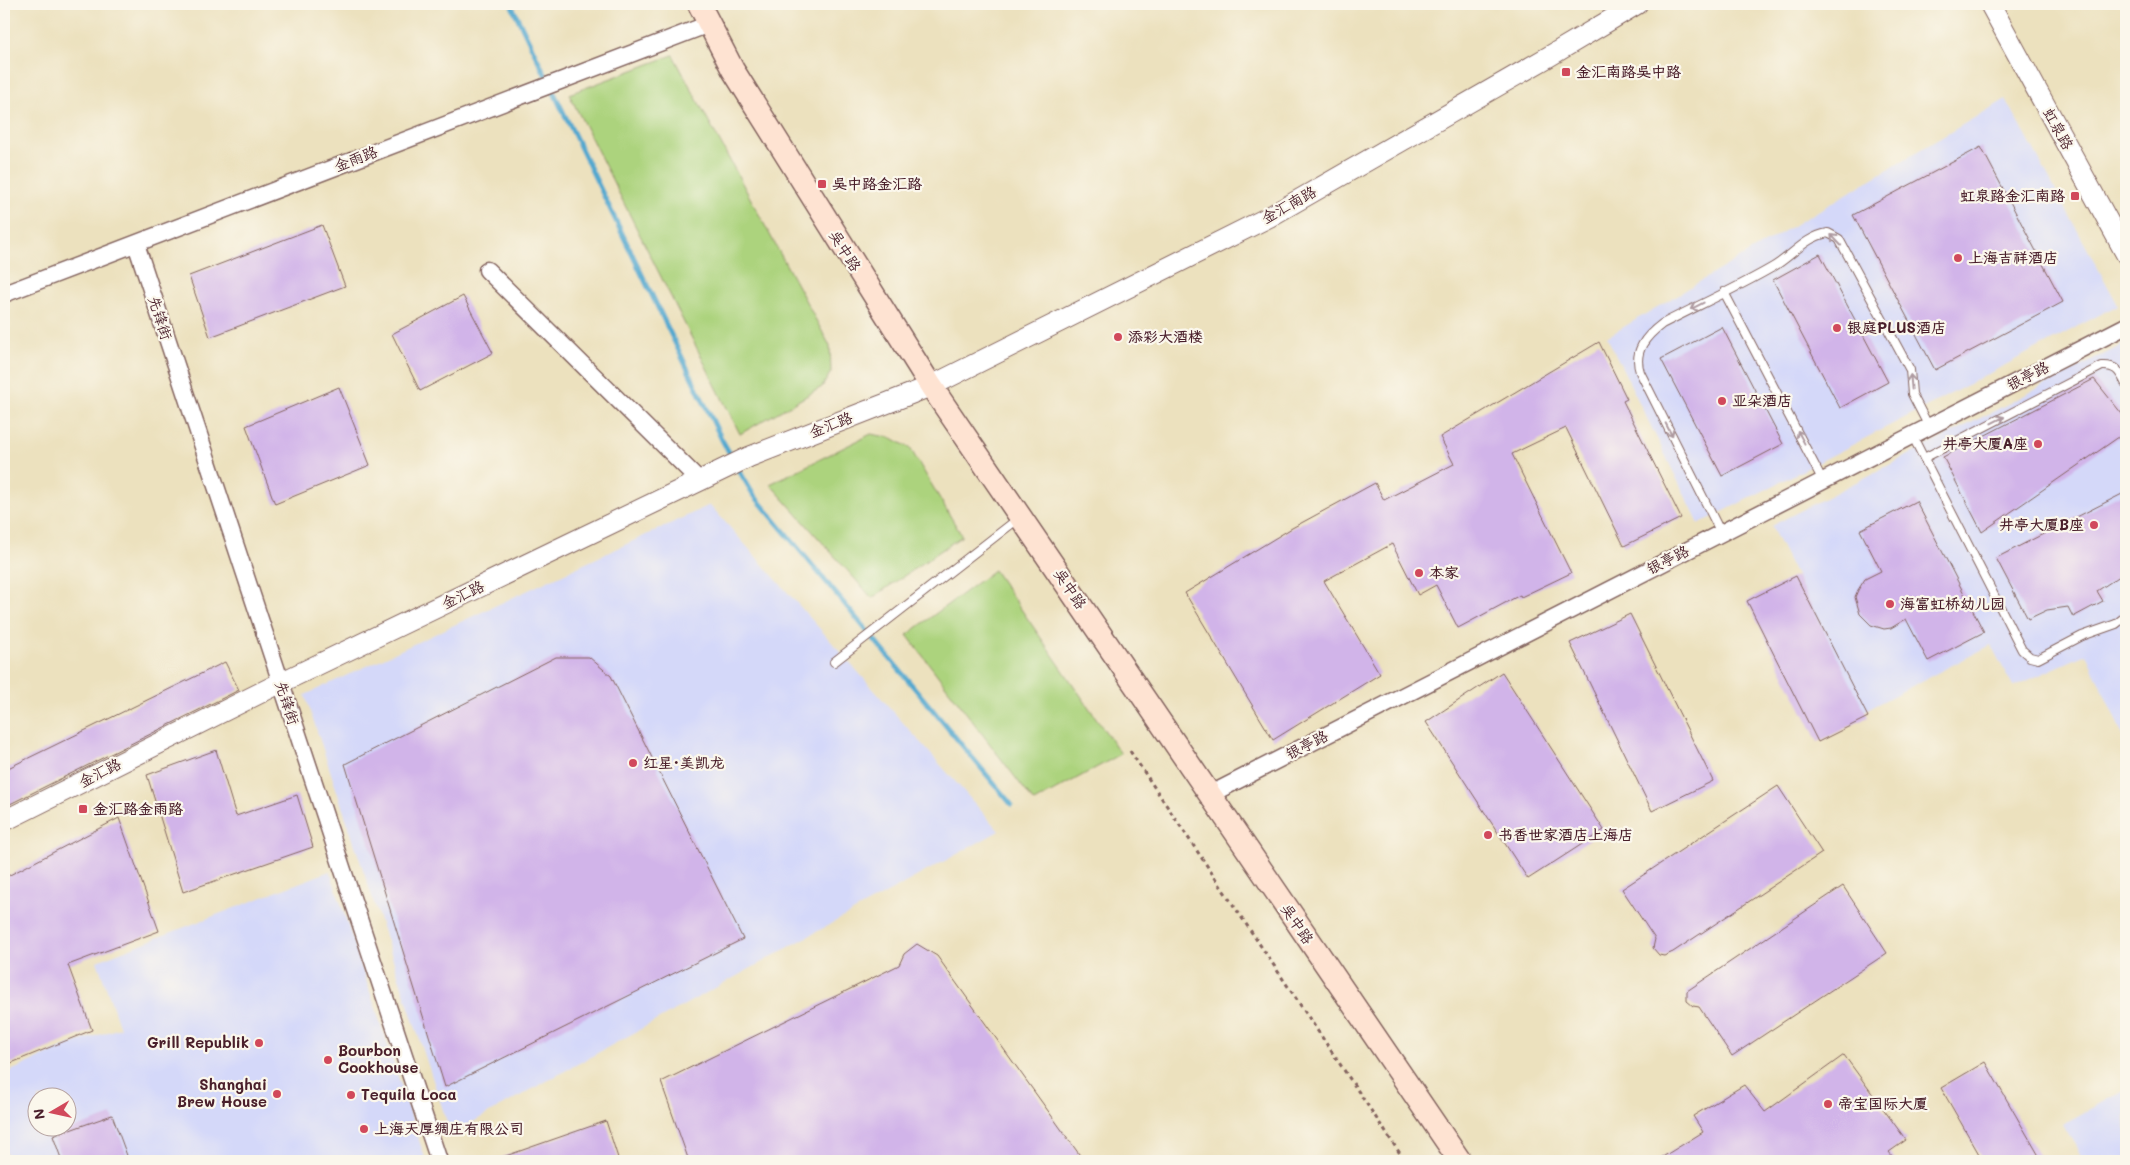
<svg xmlns="http://www.w3.org/2000/svg" width="2130" height="1165" font-family="Mali,'LXGW WenKai TC',sans-serif">
<style>
.built{fill:#d4d8f9;fill-rule:evenodd}
.green{fill:#acd37d;stroke:#7b7954}
.lines{fill:none;stroke-linecap:round;stroke-linejoin:round}
.stream{stroke:#52a8cf;stroke-width:5}
.building{fill:#d1b4e9}
.service-casing{stroke:#83635e;stroke-width:10}
.minor-casing{stroke:#83635e;stroke-width:19}
.tertiary-casing{stroke:#83635e;stroke-width:22}
.secondary-casing{stroke:#83635e;stroke-width:25}
.path{stroke:#83635e;stroke-width:3;stroke-dasharray:4 4;stroke-linecap:butt}
.service{stroke:#fff;stroke-width:8}
.minor{stroke:#fff;stroke-width:16}
.tertiary{stroke:#fff;stroke-width:20}
.secondary{stroke:#fee3d2;stroke-width:22}
.oneway{stroke:#ae9aa0}
.poi-dot{fill:#d1495b;stroke:#fbf7ec;stroke-width:2}
.labels{text-anchor:middle;stroke-width:4.5;stroke-linejoin:round;paint-order:stroke}
.poi-label{font-size:15px;font-weight:bold;fill:#4a1f2b;stroke:#fbf7ec;text-anchor:start}
.street-label{font-size:15px;fill:#4a1f2b;stroke:#fbf7ec}
</style>
<rect width="100%" height="100%" fill="#fbf7ec"/>
<filter id="ink" filterUnits="userSpaceOnUse"><feTurbulence type="fractalNoise" baseFrequency=".02" numOctaves="2"/><feDisplacementMap in="SourceGraphic" scale="10" xChannelSelector="R" yChannelSelector="G"/><feConvolveMatrix kernelMatrix="1 2 1 2 8 2 1 2 1" color-interpolation-filters="sRGB"/></filter>
<filter id="wash" filterUnits="userSpaceOnUse"><feTurbulence type="fractalNoise" baseFrequency=".0096" numOctaves="4" result="noise"/><feDisplacementMap in="SourceGraphic" scale="20" xChannelSelector="R" yChannelSelector="G"/><feGaussianBlur stdDeviation="1.12" result="paint"/><feColorMatrix in="noise" values="0 0 0 0 0 0 0 0 0 0 0 0 0 0 0 0 0 1.4 0 .05"/><feComposite in="paint" operator="in"/></filter>
<g filter="url(#wash)">
<rect width="100%" height="100%" fill="#ece1be"/>
<g class="built">
<polygon points="2006,99 2118,305 1943,398 1699,524 1607,337"/>
<polygon points="2126,343 2126,742 2086,654 2013,687 1991,645 1864,711 1771,526"/>
<polygon points="710,505 999,831 451,1134 305,695"/>
<path d="M330,871L426,1161H9L4,1146V1074L71,1044L120,1028L97,961ZM38,1098H68V1128H38Z"/>
<polygon points="2126,1089 2126,1161 2084,1161 2063,1124"/>
</g>
<g class="green">
<polygon points="673,55 830,346 831,372 822,387 740,434 569,94"/>
<polygon points="871,434 892,438 910,448 962,536 872,598 770,484"/>
<polygon points="994,570 1121,754 1034,802 907,635"/>
</g>
<g class="lines">
<g class="stream">
<polyline points="511,4 722,440 733,459"/>
<polyline points="737,467 753,494 1011,804"/>
</g>
</g>
<g id="blocks">
<g class="building">
<polygon points="1981,147 2063,302 1935,370 1853,215"/>
<polygon points="322,225 345,286 210,337 189,276"/>
<polygon points="1820,254 1888,382 1840,408 1773,280"/>
<polygon points="463,296 493,353 420,391 392,334"/>
<polygon points="1722,327 1783,444 1722,476 1661,359"/>
<polygon points="1599,342 1627,399 1623,401 1681,518 1624,546 1566,428 1512,454 1571,573 1521,597 1520,595 1458,628 1436,585 1418,595 1392,544 1324,581 1380,674 1273,740 1185,593 1292,528 1375,483 1384,500 1454,464 1440,437"/>
<polygon points="2094,379 2126,419 2126,432 1982,532 1943,457"/>
<polygon points="339,387 370,465 275,504 246,426"/>
<polygon points="2126,492 2126,572 2097,591 2103,601 2073,617 2068,607 2047,610 2028,619 1996,558"/>
<polygon points="1916,501 1984,632 1928,661 1906,619 1891,628 1884,629 1871,625 1860,614 1855,597 1858,590 1865,579 1881,571 1860,530"/>
<polygon points="1796,576 1868,717 1818,742 1747,601"/>
<polygon points="1630,614 1713,781 1652,811 1570,643"/>
<polygon points="556,657 589,657 611,676 743,939 445,1087 345,764"/>
<polygon points="225,662 239,690 4,807 4,770"/>
<polygon points="1502,672 1604,830 1528,879 1426,722"/>
<polygon points="216,750 236,816 297,795 313,847 183,892 147,775"/>
<polygon points="1778,786 1822,853 1673,952 1664,956 1659,955 1653,948 1655,939 1622,889"/>
<polygon points="119,818 159,931 68,965 92,1030 4,1066 4,878"/>
<polygon points="1843,886 1887,953 1732,1056 1699,1007 1693,1006 1687,1001 1687,991"/>
<polygon points="917,944 937,956 1084,1161 689,1161 661,1082 899,965 904,954"/>
<polygon points="1844,1055 1906,1140 1889,1152 1896,1161 1656,1161 1703,1132 1693,1116 1744,1085 1765,1112"/>
<polygon points="1985,1062 2042,1161 1983,1161 1941,1088"/>
<polygon points="112,1115 129,1161 62,1161 53,1136"/>
<polygon points="606,1121 619,1161 497,1161 497,1159"/>
</g>
</g>
</g>
<g filter="url(#ink)">
<use href="#blocks" fill-opacity="0" stroke="#83635e" stroke-width="1"/>
<g class="lines">
<g class="service-casing">
<g id="service">
<polyline points="1724,292 1823,481"/>
<polyline points="1912,435 2022,650 2030,657 2038,659 2082,636 2116,624 2126,616"/>
<path d="M1924,458L2102,366C2117,365 2120,373 2126,384"/>
<path d="M1721,533L1640,372C1633,351 1646,336 1662,324C1699,305 1737,288 1773,267C1792,256 1805,237 1828,233L1839,239L1910,370L1912,394L1929,427"/>
<polyline points="834,662 1019,518"/>
</g>
</g>
<g class="minor-casing">
<g id="minor">
<polyline points="136,244 439,1161"/>
<polyline points="487,270 700,481"/>
<polyline points="4,294 709,24"/>
<polyline points="1209,795 2126,326"/>
</g>
</g>
<g class="tertiary-casing">
<g id="tertiary">
<polyline points="1990,4 2126,254"/>
<polyline points="4,821 280,683 749,457 931,386 1269,217 1548,57 1637,4"/>
</g>
</g>
<g class="secondary-casing">
<polyline id="secondary" points="699,4 733,70 931,386 1460,1161"/>
</g>
<polyline class="path" points="1130,751 1405,1161"/>
<use href="#service" class="service"/>
<use href="#minor" class="minor"/>
<use href="#tertiary" class="tertiary"/>
<use href="#secondary" class="secondary"/>
</g>
<defs><path id="oneway-shaft" d="M-6 0H5M1.5-3L5.5 0L1.5 3" fill="none" stroke-width="1.6" stroke-linecap="round" stroke-linejoin="round" transform="scale(1.25)"/></defs>
<g class="oneway">
<use href="#oneway-shaft" transform="translate(1836 240) rotate(-133)"/>
<use href="#oneway-shaft" transform="translate(1697 306) rotate(153)"/>
<use href="#oneway-shaft" transform="translate(1911 382) rotate(-95)"/>
<use href="#oneway-shaft" transform="translate(1998 420) rotate(-27)"/>
<use href="#oneway-shaft" transform="translate(1669 430) rotate(63)"/>
<use href="#oneway-shaft" transform="translate(1801 437) rotate(-118)"/>
</g>
</g>
<g class="poi-dot">
<rect x="1561" y="67" width="10" height="10" rx="2.5"/>
<rect x="817" y="179" width="10" height="10" rx="2.5"/>
<rect x="2070" y="191" width="10" height="10" rx="2.5"/>
<circle cx="1958" cy="258" r="5"/>
<circle cx="1837" cy="328" r="5"/>
<circle cx="1118" cy="337" r="5"/>
<circle cx="1722" cy="401" r="5"/>
<circle cx="2038" cy="444" r="5"/>
<circle cx="2094" cy="525" r="5"/>
<circle cx="1419" cy="573" r="5"/>
<circle cx="1890" cy="604" r="5"/>
<circle cx="633" cy="763" r="5"/>
<rect x="78" y="804" width="10" height="10" rx="2.5"/>
<circle cx="1488" cy="835" r="5"/>
<circle cx="259" cy="1043" r="5"/>
<circle cx="328" cy="1060" r="5"/>
<circle cx="277" cy="1094" r="5"/>
<circle cx="351" cy="1095" r="5"/>
<circle cx="1828" cy="1104" r="5"/>
<circle cx="364" cy="1129" r="5"/>
</g>
<g class="labels">
<g class="poi-label">
<text x="1576" y="77">金汇南路吴中路</text>
<text x="832" y="189">吴中路金汇路</text>
<text x="2065" y="201" text-anchor="end">虹泉路金汇南路</text>
<text x="1968" y="263">上海吉祥酒店</text>
<text x="1847" y="333">银庭PLUS酒店</text>
<text x="1128" y="342">添彩大酒楼</text>
<text x="1732" y="406">亚朵酒店</text>
<text x="2028" y="449" text-anchor="end">井亭大厦A座</text>
<text x="2084" y="530" text-anchor="end">井亭大厦B座</text>
<text x="1429" y="578">本家</text>
<text x="1900" y="609">海富虹桥幼儿园</text>
<text x="643" y="768">红星·美凯龙</text>
<text x="93" y="814">金汇路金雨路</text>
<text x="1498" y="840">书香世家酒店上海店</text>
<text x="249" y="1048" text-anchor="end">Grill Republik</text>
<text x="338" y="1056">Bourbon<tspan x="338" dy="17">Cookhouse</tspan></text>
<text x="267" y="1090" text-anchor="end">Shanghai<tspan x="267" dy="17">Brew House</tspan></text>
<text x="361" y="1100">Tequila Loca</text>
<text x="1838" y="1109">帝宝国际大厦</text>
<text x="374" y="1134">上海天厚绸庄有限公司</text>
</g>
<g class="street-label">
<text transform="translate(2058 129) rotate(61)" y="5">虹泉路</text>
<text transform="translate(356 159) rotate(-21)" y="5">金雨路</text>
<text transform="translate(1289 205) rotate(-29)" y="5">金汇南路</text>
<text transform="translate(845 251) rotate(58)" y="5">吴中路</text>
<text transform="translate(160 318) rotate(72)" y="5">先锋街</text>
<text transform="translate(2028 376) rotate(-27)" y="5">银亭路</text>
<text transform="translate(831 425) rotate(-21)" y="5">金汇路</text>
<text transform="translate(1668 560) rotate(-27)" y="5">银亭路</text>
<text transform="translate(1070 589) rotate(56)" y="5">吴中路</text>
<text transform="translate(463 595) rotate(-26)" y="5">金汇路</text>
<text transform="translate(287 703) rotate(72)" y="5">先锋街</text>
<text transform="translate(1307 745) rotate(-27)" y="5">银亭路</text>
<text transform="translate(100 773) rotate(-27)" y="5">金汇路</text>
<text transform="translate(1297 924) rotate(56)" y="5">吴中路</text>
</g>
</g>
<rect width="2130" height="1165" fill="none" stroke="#fbf7ec" stroke-width="20"/>
<g transform="translate(52 1112) rotate(261)"><circle r="24" fill="#fbf7ec" stroke="#b4a19f"/>
<path d="M0-4L9 19L0 12L-9 19Z" fill="#d1495b"/>
<text y="-8" font-size="14" font-weight="bold" text-anchor="middle" fill="#4a1f2b">N</text>
</g>
</svg>
